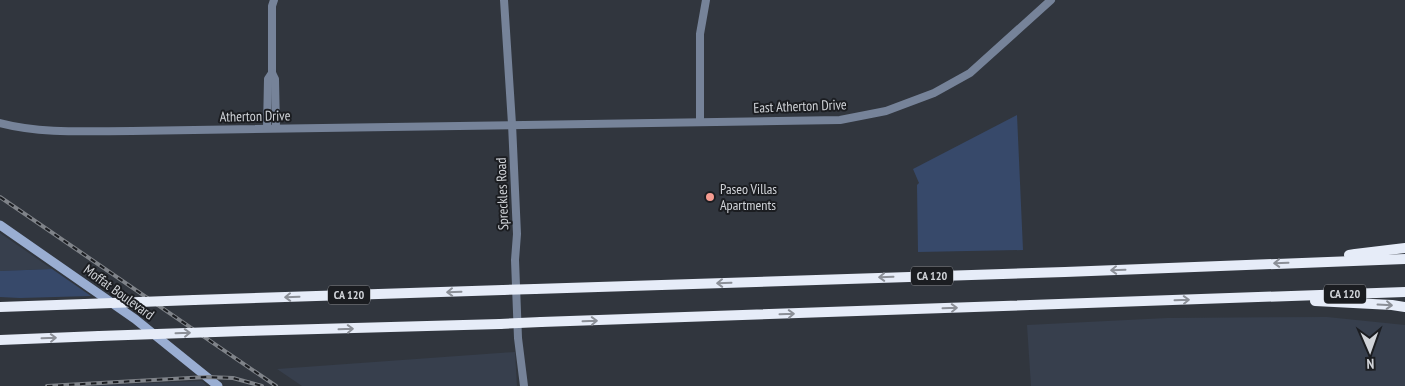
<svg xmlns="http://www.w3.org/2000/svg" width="1405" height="386" font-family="'PT Sans Narrow',sans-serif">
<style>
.built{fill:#373f4d}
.green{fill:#37496a}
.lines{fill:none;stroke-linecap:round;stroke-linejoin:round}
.tertiary{stroke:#768399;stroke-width:8}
.secondary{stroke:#9aaed2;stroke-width:9}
.motorway{stroke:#e6ecf8;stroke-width:10}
.rail-casing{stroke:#7f8389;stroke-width:4}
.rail{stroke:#1b1d21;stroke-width:2;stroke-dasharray:5.5;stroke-linecap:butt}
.motorway-bridge{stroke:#e6ecf8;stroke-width:10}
.oneway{stroke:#8b8f97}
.poi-dot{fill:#f59c91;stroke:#1b1d21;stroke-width:2}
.labels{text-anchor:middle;stroke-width:4;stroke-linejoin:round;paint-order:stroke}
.shield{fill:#1b1d21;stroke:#9a9da2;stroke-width:1}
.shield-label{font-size:12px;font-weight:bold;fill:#d1d4d9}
.street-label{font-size:14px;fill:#d1d4d9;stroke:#1b1d21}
.poi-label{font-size:14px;fill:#d1d4d9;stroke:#1b1d21;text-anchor:start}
</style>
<rect width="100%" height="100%" fill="#31363e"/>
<g class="built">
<polygon points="0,233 52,269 0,271"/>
<polygon points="1327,317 1405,325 1405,386 1031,386 1027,325 1167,318"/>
<polygon points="515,352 517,386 302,386 277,369"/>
<polygon points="202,381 207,386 81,386"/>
</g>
<g class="green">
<polygon points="1017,115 1023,250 918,252 917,185 919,183 913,169"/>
<polygon points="52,269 91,296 20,298 0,297 0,271"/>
</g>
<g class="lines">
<g class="tertiary">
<polyline points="274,0 272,6 272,73 275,79 276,128"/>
<polyline points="504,0 512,124 517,234 515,260 518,338 524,386"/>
<polyline points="700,121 700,34 706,0"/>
<path d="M0,123C42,134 88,131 132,131L840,120L886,111L934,93L970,73L1051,0"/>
<polyline points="267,128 268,79 272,73"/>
</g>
<polyline class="secondary" points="0,225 135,319 218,386"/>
<g class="motorway">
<polyline points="1349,255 1355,254 1405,248"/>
<polyline points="535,289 1065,272 1405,259"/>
<polyline points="194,300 503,290"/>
<polyline points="1315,301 1392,305 1405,307"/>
<polyline points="0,307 85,304"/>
<polyline points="541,322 1405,292"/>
<polyline points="244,331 500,324"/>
<polyline points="0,340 99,336"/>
</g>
<g class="rail-casing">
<g id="rail">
<polyline points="0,197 276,386"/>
<polyline points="47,386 207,377 233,378 262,386"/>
</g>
</g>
<use href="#rail" class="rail"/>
<g class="motorway-bridge">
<polyline points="503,290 535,289"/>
<polyline points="85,304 194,300"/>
<polyline points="500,324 541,322"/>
<polyline points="99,336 244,331"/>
</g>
</g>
<defs><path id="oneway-shaft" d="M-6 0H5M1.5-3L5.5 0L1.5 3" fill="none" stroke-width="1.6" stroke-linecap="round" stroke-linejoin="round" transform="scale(1.25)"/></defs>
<g class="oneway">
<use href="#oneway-shaft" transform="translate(1281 263) rotate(178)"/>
<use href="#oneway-shaft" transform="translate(1118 270) rotate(178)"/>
<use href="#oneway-shaft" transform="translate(886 277) rotate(178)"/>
<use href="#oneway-shaft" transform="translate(724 283) rotate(178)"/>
<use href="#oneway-shaft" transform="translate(454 292) rotate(178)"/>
<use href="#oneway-shaft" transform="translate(292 297) rotate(178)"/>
<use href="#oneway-shaft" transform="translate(1182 300) rotate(-2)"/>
<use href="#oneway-shaft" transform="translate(1385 305) rotate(3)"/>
<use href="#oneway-shaft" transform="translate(950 308) rotate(-2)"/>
<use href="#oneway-shaft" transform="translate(787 314) rotate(-2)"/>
<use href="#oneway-shaft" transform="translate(590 321) rotate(-2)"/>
<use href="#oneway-shaft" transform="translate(346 329) rotate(-2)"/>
<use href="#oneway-shaft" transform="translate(183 333) rotate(-2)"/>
<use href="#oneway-shaft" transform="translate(49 338) rotate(-2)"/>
</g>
<circle class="poi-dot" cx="710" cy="197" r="5"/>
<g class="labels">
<g class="shield">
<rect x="911" y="266.5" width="42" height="19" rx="4"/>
<rect x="1324" y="284.5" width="42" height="19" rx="4"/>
<rect x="328" y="285.5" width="42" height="19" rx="4"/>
</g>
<g class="shield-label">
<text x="932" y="280">CA 120</text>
<text x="1345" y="298">CA 120</text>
<text x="349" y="299">CA 120</text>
</g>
<g class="street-label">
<text transform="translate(800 106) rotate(-2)" y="5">East Atherton Drive</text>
<text transform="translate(255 116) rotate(-1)" y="5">Atherton Drive</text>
<text transform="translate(502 194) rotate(-92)" y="5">Spreckles Road</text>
<text transform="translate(119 292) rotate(36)" y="5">Moffat Boulevard</text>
</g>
<g class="poi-label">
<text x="720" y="194">Paseo Villas<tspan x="720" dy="16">Apartments</tspan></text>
</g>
</g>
<g transform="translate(1370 351) rotate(178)" stroke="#1b1d21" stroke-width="4" paint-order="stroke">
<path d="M0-4L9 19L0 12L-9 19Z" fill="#d1d4d9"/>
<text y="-8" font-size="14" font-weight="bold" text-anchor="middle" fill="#d1d4d9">N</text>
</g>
</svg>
